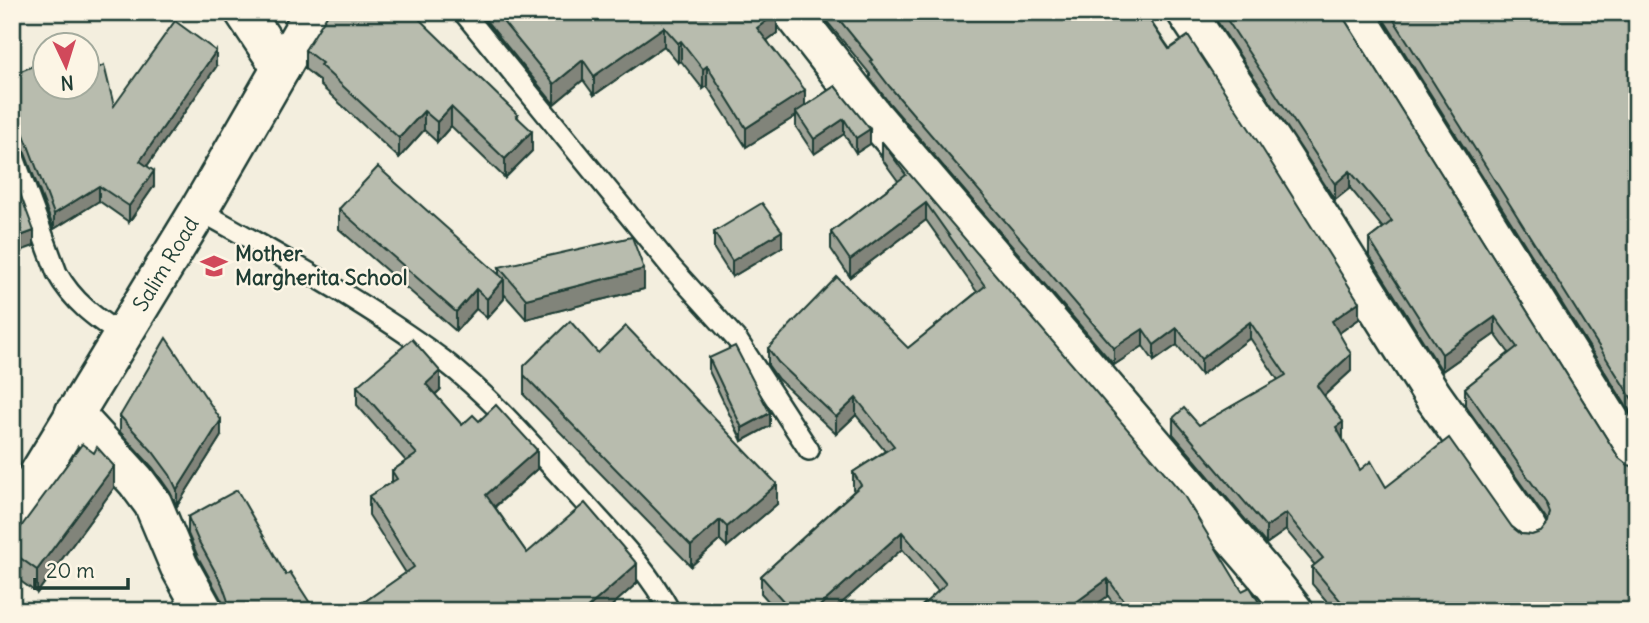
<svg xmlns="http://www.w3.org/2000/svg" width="1649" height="623" font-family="Delius,sans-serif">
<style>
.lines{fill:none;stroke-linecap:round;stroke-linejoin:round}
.service-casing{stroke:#1f3d34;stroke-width:24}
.minor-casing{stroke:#1f3d34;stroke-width:42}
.service{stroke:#fcf5e5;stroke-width:19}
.minor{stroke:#fcf5e5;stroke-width:37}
.wall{fill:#9ea296;stroke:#1f3d34;stroke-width:2}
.shaded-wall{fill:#81847a;stroke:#1f3d34;stroke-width:2}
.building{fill:#b8bcae;stroke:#1f3d34;stroke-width:2}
.labels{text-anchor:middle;stroke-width:5;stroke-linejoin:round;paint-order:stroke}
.poi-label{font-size:21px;font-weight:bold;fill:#1f3d34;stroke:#fcf5e5;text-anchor:start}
.street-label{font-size:21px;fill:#1f3d34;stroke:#fcf5e5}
</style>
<rect width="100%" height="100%" fill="#f3eede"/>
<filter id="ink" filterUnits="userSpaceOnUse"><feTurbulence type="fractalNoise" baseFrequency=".0143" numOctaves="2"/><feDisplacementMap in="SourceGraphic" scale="14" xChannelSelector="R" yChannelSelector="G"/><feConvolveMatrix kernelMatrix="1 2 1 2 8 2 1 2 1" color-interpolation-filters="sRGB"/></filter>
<g filter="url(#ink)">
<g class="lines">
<g class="service-casing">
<g id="service">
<polyline points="463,12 671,267 738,341 809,450"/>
<path d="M12,152L57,273C73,302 96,318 122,336"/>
<path d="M199,210C282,257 366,303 443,360C495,400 537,451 581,499C613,535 647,568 670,611"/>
</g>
</g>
<g class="minor-casing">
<g id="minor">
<polyline points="244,12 281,68"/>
<polyline points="792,12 874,117 1273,584 1294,611"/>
<polyline points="1186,12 1278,150 1433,396 1529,531"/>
<polyline points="1354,12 1637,463"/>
<polyline points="74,413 136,481 153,504 179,566 204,611"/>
<path id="s1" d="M12,517L199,210L303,30L317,12"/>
</g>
</g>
<use href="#service" class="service"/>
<use href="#minor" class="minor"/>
</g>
<g class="wall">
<polygon points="479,12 776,12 777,33 767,40 805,106 835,86 870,144 856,153 844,134 814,154 796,127 796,116 746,147 707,86 703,89 681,61 678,63 664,46 594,95 583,80 554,104"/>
<polygon points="819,12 1144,12 1359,319 1339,333 1351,371 1324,396 1343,438 1342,439 1360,470 1386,487 1512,527 1521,534 1532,535 1541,532 1548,523 1546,519 1465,405 1465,388 1509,353 1495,334 1442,371 1369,255 1369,239 1383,228 1350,188 1335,200 1211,12 1340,12 1619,458 1637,611 1335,611 1312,584 1312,567 1315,565 1286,530 1266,544 1173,434 1173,418 1199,425 1278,380 1250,338 1201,375 1177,345 1154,361 1143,346 1114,365 890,104 870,78 870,74"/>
<polygon points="1379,12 1637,12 1637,423"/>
<polygon points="305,50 518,117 532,151 505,178 451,126 437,142 424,130 399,158 320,85 320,81 305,69"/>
<polygon points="216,67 147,166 154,186 129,222 99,201 54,229 23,148 19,142 13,140 12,75 89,72 114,106"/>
<polygon points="882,142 1242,591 1264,611 1119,611 1108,596 938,591 902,549 833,611 777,611 761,593 761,576 854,491 853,489 853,472 885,451 856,415 836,434 778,379 768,365 768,348 908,348 977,292 926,220 850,277 831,249 831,232 898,181 882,159"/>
<polygon points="339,209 499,274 499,267 644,289 526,319 504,294 504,299 487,318 476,309 456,331 339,229"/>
<polygon points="714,232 782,247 732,277 714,249"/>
<polygon points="598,353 777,504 727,547 720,540 691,566 524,395 524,375"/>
<polygon points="709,358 770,426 742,441 709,371"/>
<polygon points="357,386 440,390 435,395 462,425 479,421 537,469 495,507 527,553 637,583 606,611 357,611 357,607 406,573 369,515 369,496 392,482 392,471 406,461 357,405"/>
<polygon points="120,416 221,436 177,506 170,492 153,468 120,432"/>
<polygon points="114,488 37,593 12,575 12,539"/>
<polygon points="188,517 286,575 310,611 226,611 222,601 198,557 188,534"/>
</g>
<g class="shaded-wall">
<polygon points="12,12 29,12 12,21"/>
<polygon points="777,13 777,33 757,48 757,28"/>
<polygon points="664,27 664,46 594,95 594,76"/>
<polygon points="681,41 681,61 678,63 678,43"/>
<polygon points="216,51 216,67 140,176 140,161"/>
<polygon points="583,60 583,80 554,104 554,84"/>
<polygon points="707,66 707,86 703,89 703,69"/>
<polygon points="805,90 805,110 796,112 796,116 746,147 746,128"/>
<polygon points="451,107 451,126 437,142 437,122"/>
<polygon points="424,111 424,130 399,158 399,138"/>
<polygon points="844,119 844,134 814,154 814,139"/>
<rect x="12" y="125" width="1" height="15"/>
<polygon points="870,129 870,144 856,153 856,138"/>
<polygon points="532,131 532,151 505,178 505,159"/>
<polygon points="154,171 154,186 129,222 129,206"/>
<polygon points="1350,171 1350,188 1335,200 1335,184"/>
<polygon points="99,186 99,201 54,229 54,214"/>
<polygon points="926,203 926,220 850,277 850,260"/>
<polygon points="34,231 34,246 12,254 12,239"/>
<polygon points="782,231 782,247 732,277 732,261"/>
<polygon points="644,269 644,289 526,319 526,299"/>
<polygon points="504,279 504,299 487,318 487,299"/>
<polygon points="476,289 476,309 456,331 456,312"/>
<polygon points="1359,302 1359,319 1332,338 1332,321"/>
<polygon points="1495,317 1495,334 1442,371 1442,354"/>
<polygon points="1250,322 1250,338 1201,375 1201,359"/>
<polygon points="1177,328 1177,345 1154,361 1154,345"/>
<polygon points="1143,329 1143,346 1114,365 1114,348"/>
<polygon points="1351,354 1351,371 1317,402 1317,386"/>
<polygon points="440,371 440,390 426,402 426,384"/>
<polygon points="856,398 856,415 836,434 836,417"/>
<polygon points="770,413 770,426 742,441 742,428"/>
<polygon points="221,420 221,436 177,506 177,490"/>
<polygon points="1343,422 1343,438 1336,444 1336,427"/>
<polygon points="537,450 537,469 486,514 486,495"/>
<polygon points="114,466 114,488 37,593 37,570"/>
<polygon points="777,484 777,504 727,547 727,527"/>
<polygon points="1286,513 1286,530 1266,544 1266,527"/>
<polygon points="720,520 720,540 691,566 691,546"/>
<polygon points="902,532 902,549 833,611 814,611"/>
<polygon points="637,564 637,583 606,611 584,611"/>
<polygon points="1108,579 1108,596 1087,611 1064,611"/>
<polygon points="310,603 310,611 298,611"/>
</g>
<g class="building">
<polygon points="329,12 412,12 518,115 516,116 532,131 505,159 451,107 437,122 424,111 399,138 320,65 322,63 305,50"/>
<polygon points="495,12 776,12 777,13 757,28 805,90 746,128 707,66 703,69 681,41 678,43 664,27 594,76 583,60 554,84"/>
<polygon points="833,12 1144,12 1169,49 1188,36 1260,145 1359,302 1332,321 1351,354 1317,386 1343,422 1336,427 1360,470 1371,461 1386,487 1449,438 1512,527 1521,534 1532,535 1541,532 1548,523 1550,513 1546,503 1465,388 1517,347 1495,317 1442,354 1369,239 1392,221 1350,171 1335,184 1222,12 1340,12 1619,458 1628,465 1637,467 1637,611 1349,611 1312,567 1323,558 1286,513 1266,527 1173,418 1184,408 1199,425 1286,375 1250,322 1201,359 1177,328 1154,345 1143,329 1114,348 890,87 870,61 872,60"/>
<polygon points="1389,12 1637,12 1637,407"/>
<polygon points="175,21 216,51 140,161 154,171 129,206 99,186 54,214 23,132 19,127 12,125 12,75 46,60 46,88 88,88 88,68 89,72 104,65 114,106"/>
<polygon points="835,86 870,129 856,138 844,119 814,139 796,112"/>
<polygon points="882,142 1183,494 1242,591 1250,587 1264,611 1131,611 1108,579 1064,611 916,611 946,584 902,532 814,611 792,611 761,576 861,485 853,472 894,446 856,398 836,417 778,362 768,348 837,277 908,348 985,286 926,203 850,260 831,232 906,175"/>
<polygon points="378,167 504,279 487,299 476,289 456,312 339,209"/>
<polygon points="12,172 34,231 12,239"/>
<polygon points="762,203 782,231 732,261 714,232"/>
<polygon points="632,237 644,269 526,299 499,267"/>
<polygon points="570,321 598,353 626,326 777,484 727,527 720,520 691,546 524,375 524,366"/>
<polygon points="166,338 221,420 177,490 170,475 153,452 120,416"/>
<polygon points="412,339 440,371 426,384 462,425 473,415 479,421 496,405 537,450 486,495 527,553 585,503 637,564 584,611 359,611 357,607 414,567 369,496 397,479 392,471 417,454 357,386"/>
<polygon points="735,346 770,413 742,428 709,358"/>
<polygon points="82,444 94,453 97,447 114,466 37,570 12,552 12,539"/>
<polygon points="237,490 286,575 290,572 310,603 298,611 234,611 228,601 222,584 198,540 188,517"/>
</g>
</g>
<defs>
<g id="school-bare" transform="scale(2.1)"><path d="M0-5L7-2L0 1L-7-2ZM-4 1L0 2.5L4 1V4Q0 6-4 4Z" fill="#d1495b" stroke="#fcf5e5" stroke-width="2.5" paint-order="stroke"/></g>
</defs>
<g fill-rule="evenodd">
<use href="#school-bare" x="214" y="266"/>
</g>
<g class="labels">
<g class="poi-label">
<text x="235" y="261">Mother<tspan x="235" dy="24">Margherita School</tspan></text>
</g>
<g class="street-label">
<text dy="7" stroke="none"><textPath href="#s1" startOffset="296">Salim Road</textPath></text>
</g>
</g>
<rect width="1649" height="623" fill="none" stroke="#fcf5e5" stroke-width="42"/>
<rect x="21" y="21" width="1607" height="581" fill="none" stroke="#1f3d34" stroke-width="2.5" filter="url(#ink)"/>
<g transform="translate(66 66) rotate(176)"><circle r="33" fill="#fcf5e5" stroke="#a4ab9e" stroke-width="2"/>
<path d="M0-5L12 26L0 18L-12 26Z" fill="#d1495b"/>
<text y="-10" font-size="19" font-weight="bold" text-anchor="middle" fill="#1f3d34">N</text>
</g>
<path d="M35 578v10h93v-10" fill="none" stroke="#1f3d34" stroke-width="3.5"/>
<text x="46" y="578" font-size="21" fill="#1f3d34" stroke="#fcf5e5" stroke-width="5" paint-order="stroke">20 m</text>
</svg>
